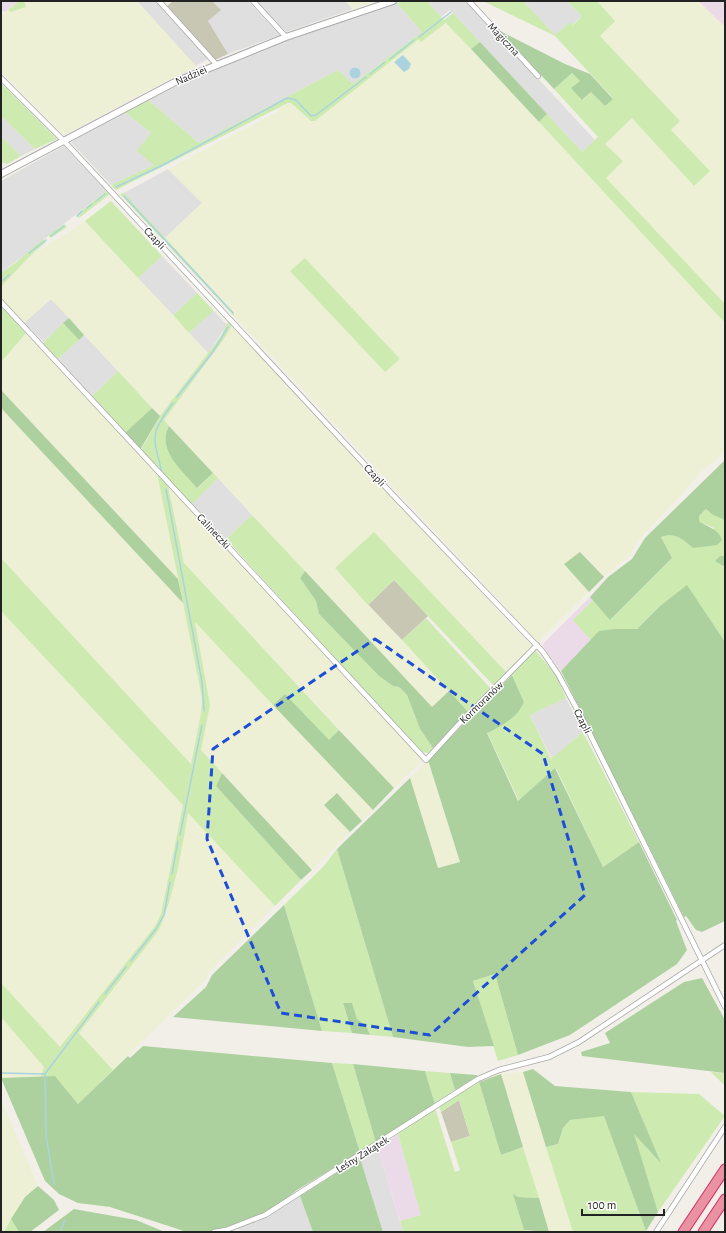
<svg xmlns="http://www.w3.org/2000/svg" width="726" height="1233" font-family="'Alegreya Sans',sans-serif">
<style>
.residential{fill:#e0dfdf}
.industrial{fill:#ebdbe8}
.construction{fill:#c7c7b4}
.farmland{fill:#eef0d5;fill-rule:evenodd}
.grass{fill:#cdebb0}
.forest{fill:#add19e}
.water{fill:#aad3df}
.lines{fill:none;stroke-linecap:round;stroke-linejoin:round}
.stream{stroke:#aad3df;stroke-width:1.5}
.minor-casing{stroke:#a9a9a9;stroke-width:6}
.tertiary-casing{stroke:#a9a9a9;stroke-width:8}
.motorway-casing{stroke:#dc2a67;stroke-width:11}
.minor{stroke:#fff;stroke-width:4.5}
.tertiary{stroke:#fff;stroke-width:6}
.motorway{stroke:#e892a2;stroke-width:9}
.marked{fill:none;stroke:#1d4ed8;stroke-width:3;stroke-dasharray:8 5;stroke-linejoin:round}
.labels{text-anchor:middle;stroke-width:3;stroke-linejoin:round;paint-order:stroke}
.street-label{font-size:11px;fill:#222;stroke:#fff}
</style>
<rect width="100%" height="100%" fill="#f2efe9"/>
<g class="residential">
<polygon points="137,1 155,1 208,59 195,66"/>
<polygon points="212,1 248,1 280,35 228,54 208,21 221,10"/>
<polygon points="259,1 345,1 353,9 286,32 257,3"/>
<polygon points="427,1 466,1 595,140 582,152 450,10 441,17"/>
<polygon points="523,1 567,1 582,16 572,25 570,22 555,36"/>
<polygon points="397,3 422,32 353,84 338,70 199,143 148,100 205,72 259,50"/>
<polygon points="125,112 151,133 154,165 111,185 71,142"/>
<polygon points="1,116 35,149 21,156 1,136"/>
<polygon points="64,146 106,191 1,273 1,181"/>
<polygon points="168,169 202,203 165,238 124,193"/>
<polygon points="162,256 197,293 173,315 138,278"/>
<polygon points="51,299 69,318 44,342 24,323"/>
<polygon points="214,311 227,325 208,353 189,333"/>
<polygon points="84,335 118,371 92,396 58,359"/>
<polygon points="218,478 252,515 226,539 192,503"/>
<polygon points="566,698 583,732 552,759 530,715"/>
<polygon points="378,1148 403,1232 383,1232 360,1158"/>
<polygon points="300,1196 313,1232 240,1232 238,1228 269,1215"/>
</g>
<g class="industrial">
<polygon points="1,1 19,1 5,12 1,10"/>
<polygon points="698,1 725,1 725,27"/>
<polygon points="590,597 610,620 561,671 542,645"/>
<polygon points="398,1134 422,1215 400,1221 378,1148"/>
</g>
<g class="construction">
<polygon points="173,1 212,1 221,10 208,21 228,54 215,60 167,6"/>
<polygon points="394,580 428,616 402,640 368,605"/>
<polygon points="459,1100 470,1136 451,1142 441,1112"/>
</g>
<g class="farmland">
<polygon points="24,1 137,1 197,67 172,78 64,135 1,72 1,16 8,10 11,12 20,10"/>
<polygon points="345,1 377,1 353,9"/>
<polygon points="698,1 725,27 725,304 606,178 605,144 632,118 694,186 710,171 670,130 680,121 599,35 597,2"/>
<path d="M447,23L725,323V452L701,472L679,497L645,533L636,543L630,555L604,577L581,552L564,564L589,592L538,642L234,316V312L165,238L202,203L168,169L279,111L278,109L288,103H291L310,121L419,39L421,41ZM305,258L400,359L385,372L290,271Z"/>
<polygon points="85,221 208,353 160,416 51,299 24,323 1,298 1,287 28,258"/>
<polygon points="232,325 532,647 507,673 374,532 335,569 449,691 432,707 164,420 212,357"/>
<polygon points="26,333 157,473 178,579 1,390 1,362"/>
<polygon points="1,408 183,603 202,698 201,713 191,764 1,558"/>
<polygon points="168,485 424,759 394,788 184,563"/>
<polygon points="1,611 183,805 161,914 155,926 60,1048 1,983"/>
<polygon points="195,622 373,810 362,821 337,793 324,805 350,832 312,870 201,750 210,705"/>
<polygon points="428,760 460,862 438,868 410,778"/>
<polygon points="188,813 275,906 207,974 207,978 113,1070 79,1033 159,930 166,914 175,882"/>
<polygon points="1,1017 45,1067 41,1077 1,1078"/>
<polygon points="523,1072 546,1147 573,1232 549,1232 501,1074"/>
<polygon points="1,1099 38,1186 25,1197 4,1232 1,1232"/>
</g>
<g class="grass">
<polygon points="19,1 24,1 26,7 11,12 8,10"/>
<polygon points="404,1 427,1 444,20 453,13 480,42 471,49 446,23 421,42 419,39 315,121 311,121 291,103 288,103 116,190 111,185 154,165 137,151 151,133 125,112 148,100 199,143 338,70 353,84 422,32 397,3"/>
<polygon points="483,1 523,1 555,35 570,22 573,25 582,16 567,1 597,1 615,21 600,36 680,121 671,130 710,171 694,186 632,118 605,144 623,161 606,178 725,304 725,323 539,122 547,114 582,152 598,137 554,89 572,73 580,81 583,100 591,92 605,106 613,98 555,36"/>
<polygon points="1,83 57,139 35,149 1,116"/>
<polygon points="1,136 21,156 7,164 1,162"/>
<polygon points="106,191 110,194 79,218 76,215"/>
<polygon points="124,193 234,313 234,316 120,194"/>
<polygon points="111,201 162,256 138,278 85,221"/>
<polygon points="64,224 67,227 51,238 48,235"/>
<polygon points="43,239 46,242 28,258 1,287 1,273 15,263"/>
<polygon points="305,258 400,359 385,372 290,271"/>
<polygon points="197,293 214,311 189,333 173,315"/>
<polygon points="1,306 26,333 1,362"/>
<polygon points="228,322 232,325 224,339 164,420 169,426 167,430 198,488 213,473 218,478 191,505 141,450 160,416 221,336"/>
<polygon points="63,323 79,340 58,359 43,344 44,342"/>
<polygon points="118,371 152,408 125,433 92,396"/>
<path d="M157,473L168,485L184,563L339,730L329,741L285,694L273,705L195,622L210,705L201,750L222,773L216,786L301,880L275,906L188,813C181,853 175,893 159,930L79,1033L113,1070L78,1104L55,1076L41,1077L44,1067L1,1017V983L60,1047L155,926L161,914L183,805L1,611V558L191,764L201,713L202,698Z"/>
<path d="M706,509L713,515L725,520V556H720L723,567H725V642L687,586L660,606L637,629C618,631 606,625 591,640L573,620L593,600L611,619L672,558L661,537C675,532 682,539 693,548L714,528L698,521L699,516Z"/>
<polygon points="252,515 305,571 300,578 316,601 319,614 379,676 393,686 399,687 407,695 420,729 433,748 429,753 421,752 226,539"/>
<polygon points="374,532 507,673 494,686 394,580 368,605 335,568"/>
<polygon points="426,618 491,689 468,712 402,640"/>
<polygon points="535,650 556,675 566,698 530,715 551,759 583,732 639,842 603,867 556,768 519,801 487,732 505,723 524,702 512,675"/>
<polygon points="337,849 393,1037 370,1035 366,1025 357,1019 343,1004 352,1033 322,1031 284,905 323,867"/>
<polygon points="495,974 518,1055 498,1061 473,981"/>
<polygon points="332,1063 353,1064 376,1143 360,1152"/>
<polygon points="425,1071 450,1073 455,1090 435,1104"/>
<polygon points="711,1072 725,1073 725,1086"/>
<polygon points="479,1082 501,1155 523,1147 539,1198 518,1197 514,1195 524,1230 532,1232 403,1232 400,1221 421,1215 398,1134 435,1108 455,1172 460,1170 451,1142 470,1136 459,1100 441,1112 439,1106"/>
<polygon points="631,1092 699,1094 725,1116 658,1212 633,1133 660,1161"/>
<polygon points="604,1115 646,1231 645,1232 573,1232 546,1147 558,1144 563,1128 570,1120"/>
<polygon points="11,1219 19,1232 4,1232"/>
</g>
<g class="forest">
<polygon points="500,31 565,64 590,74 613,99 605,106 591,92 582,100 571,88 580,81 572,73 554,89"/>
<polygon points="480,42 547,114 539,122 471,49"/>
<polygon points="69,318 84,335 79,340 63,323"/>
<polygon points="1,390 178,579 183,603 1,408"/>
<polygon points="152,408 160,416 140,450 125,433"/>
<path d="M169,426L213,473L197,488C183,471 156,450 169,426Z"/>
<path d="M725,460V520L713,515L706,509L699,516V521C708,528 718,528 722,540L717,545L693,548C682,539 675,532 661,537L672,558L610,620L590,597L608,577L632,559L645,538Z"/>
<polygon points="580,552 604,577 589,592 564,564"/>
<polygon points="720,556 725,556 725,567 715,561"/>
<polygon points="305,571 432,707 449,691 468,712 433,748 420,729 407,695 399,687 393,686 379,676 319,614 316,601 300,578"/>
<polygon points="687,585 725,642 725,921 702,932 696,930 686,916 684,917 561,671 599,631 614,629 637,629 660,606"/>
<path d="M512,675L524,702C517,718 503,725 487,733L518,801L555,768L603,867L639,842L677,920L676,921L687,950L677,964L570,1035L518,1055L495,974L473,981L494,1046L468,1047L393,1037L337,849L410,778L438,868L460,862L428,760Z"/>
<polygon points="285,694 329,740 339,730 394,788 373,810 273,705"/>
<polygon points="222,773 312,870 301,880 216,786"/>
<polygon points="337,793 362,821 350,832 324,805"/>
<polygon points="284,905 322,1031 173,1017 206,987 212,975"/>
<polygon points="702,978 725,1020 725,1073 582,1056 581,1052 610,1043 605,1033 684,982"/>
<polygon points="343,1003 352,1003 357,1019 366,1025 370,1035 352,1033"/>
<polygon points="143,1046 332,1063 360,1152 297,1190 269,1212 236,1225 207,1232 187,1232 110,1207 78,1203 59,1194 45,1181 1,1078 55,1076 78,1104 128,1056 130,1058"/>
<polygon points="353,1064 425,1071 435,1104 376,1143"/>
<polygon points="533,1069 555,1086 631,1092 661,1163 634,1134 658,1212 646,1231 604,1116 570,1120 563,1128 558,1144 546,1147 523,1072"/>
<polygon points="450,1073 477,1075 477,1077 455,1090"/>
<polygon points="501,1074 523,1147 501,1155 479,1082"/>
<polygon points="360,1158 383,1232 313,1232 300,1196"/>
<polygon points="38,1186 54,1200 59,1210 30,1232 19,1232 11,1219 25,1197"/>
<polygon points="513,1194 518,1197 539,1198 549,1232 524,1230"/>
<polygon points="74,1209 136,1220 165,1232 43,1232"/>
</g>
<g class="water">
<polygon points="403,55 411,64 409,69 404,72 394,62"/>
<circle cx="355" cy="73" r="5.5"/>
</g>
<g class="lines">
<g class="stream">
<polyline points="419,37 451,12"/>
<polyline points="390,59 414,40"/>
<polyline points="370,74 385,62"/>
<polyline points="116,187 163,165 287,98 296,100 311,116 316,115 366,77"/>
<polyline points="124,196 233,313"/>
<polyline points="96,201 105,194"/>
<polyline points="87,208 92,204"/>
<polyline points="77,216 82,211"/>
<polyline points="51,236 64,226"/>
<polyline points="29,253 46,240"/>
<polyline points="2,281 9,275"/>
<polyline points="177,397 212,353 228,327"/>
<path d="M162,473C153,435 149,435 173,403"/>
<polyline points="166,489 202,682 204,711"/>
<polyline points="180,835 202,725"/>
<polyline points="172,874 178,841"/>
<polyline points="131,961 156,929 164,915 170,882"/>
<polyline points="105,994 126,967"/>
<polyline points="1,1073 45,1074"/>
<polyline points="54,1184 46,1135 45,1074 99,1002"/>
<polyline points="60,1232 65,1220"/>
</g>
<g class="minor-casing">
<g id="minor">
<polyline points="159,1 216,64"/>
<polyline points="253,1 286,37"/>
<polyline points="469,1 538,76"/>
<polyline points="1,78 64,141 392,494 543,652 558,674 584,722 725,1007"/>
<polyline points="1,302 426,760 459,724 537,645"/>
<polyline points="214,1232 226,1230 265,1215 478,1079 499,1070 549,1057 579,1042 725,945"/>
<polyline points="656,1232 725,1127"/>
</g>
</g>
<g class="tertiary-casing">
<polyline id="tertiary" points="1,174 175,82 286,37 393,1"/>
</g>
<g class="motorway-casing">
<g id="motorway">
<polyline points="683,1232 725,1169"/>
<polyline points="703,1232 725,1199"/>
</g>
</g>
<use href="#minor" class="minor"/>
<use href="#tertiary" class="tertiary"/>
<use href="#motorway" class="motorway"/>
</g>
<path class="marked" d="M375,639L543,754L585,895L430,1035L281,1013L207,839L213,749Z"/>
<g class="labels">
<g class="street-label">
<text transform="translate(504 39) rotate(47)" y="4">Magiczna</text>
<text transform="translate(191 75) rotate(-24)" y="4">Nadziei</text>
<text transform="translate(155 238) rotate(47)" y="4">Czapli</text>
<text transform="translate(375 475) rotate(47)" y="4">Czapli</text>
<text transform="translate(214 531) rotate(47)" y="4">Calineczki</text>
<text transform="translate(481 702) rotate(-44)" y="4">Kormoranów</text>
<text transform="translate(583 721) rotate(63)" y="4">Czapli</text>
<text transform="translate(362 1154) rotate(-32)" y="4">Leśny Zakątek</text>
</g>
</g>
<rect width="726" height="1233" fill="none" stroke="#222222" stroke-width="4"/>
<path d="M582 1209v6h82v-6" fill="none" stroke="#222222" stroke-width="2"/>
<text x="588" y="1209" font-size="12" fill="#222222" stroke="#ffffff" stroke-width="3" paint-order="stroke">100 m</text>
</svg>
